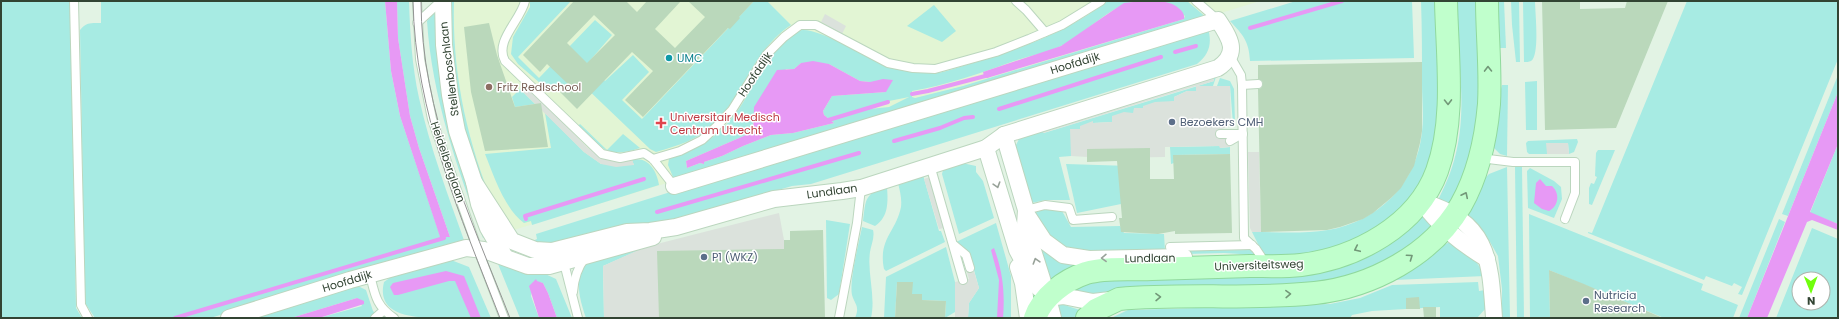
<svg xmlns="http://www.w3.org/2000/svg" width="1839" height="319" font-family="Poppins,sans-serif">
<style>
.medical{fill:#e2f5d4}
.green{fill:#a7ebe3;fill-rule:evenodd}
.parking{fill:#dbe2dc}
.water{fill:#e799f5}
.lines{fill:none;stroke-linecap:round;stroke-linejoin:round}
.stream{stroke:#e799f5;stroke-width:4}
.building{fill:#bad8bb;fill-rule:evenodd}
.lane-casing{stroke:#bbd6be;stroke-width:10}
.street-casing{stroke:#bbd6be;stroke-width:18}
.secondary-casing{stroke:#90d99d;stroke-width:24}
.lane{stroke:#fff;stroke-width:8}
.street{stroke:#fff;stroke-width:16}
.secondary{stroke:#c0ffcc;stroke-width:22}
.tram{stroke:#939393;stroke-width:1}
.oneway{stroke:#729878}
.oneway2{stroke:#98a299}
.culture-dot{fill:#0f9aa8;stroke:#fff;stroke-width:1.5}
.education-dot{fill:#8d6e63;stroke:#fff;stroke-width:1.5}
.service-dot{fill:#5c6f8a;stroke:#fff;stroke-width:1.5}
.health-dot{fill:#e0444e;stroke:#fff;stroke-width:1.5}
.labels{text-anchor:middle;stroke-width:3;stroke-linejoin:round;paint-order:stroke}
.culture-label{font-size:11px;fill:#0d838f;stroke:#fff;text-anchor:start}
.street-label{font-size:11px;fill:#324433;stroke:#fff}
.education-label{font-size:11px;fill:#785e54;stroke:#fff;text-anchor:start}
.health-label{font-size:11px;fill:#be3a42;stroke:#fff;text-anchor:start}
.service-label{font-size:11px;fill:#4e5e75;stroke:#fff;text-anchor:start}
</style>
<rect width="100%" height="100%" fill="#e2f3e4"/>
<polygon class="medical" points="447,1 1260,1 501,234 462,129 455,94"/>
<g class="green">
<polygon points="1,1 70,1 76,308 82,318 1,318"/>
<path d="M101,1H385L391,71L400,116L440,236L450,237L419,148L410,116L398,38L397,1H409C410,33 412,66 419,98C430,148 448,195 465,243L210,318H95L85,303L80,30C86,22 92,23 101,23Z"/>
<path d="M452,1H454C452,68 465,132 489,194C460,137 450,65 452,1Z"/>
<path d="M530,1H571L518,57L539,78L595,20L612,35L587,64L605,81L633,55L649,72L622,100L642,119L754,1H767L791,25C752,51 744,95 713,125C697,140 677,146 656,152L650,149L582,84L572,82L548,90L518,64L511,54L513,37L530,7Z"/>
<path d="M1108,1H1187L1207,18L679,178L673,177L668,165L669,159C677,155 686,154 694,149C710,141 724,129 735,114C755,89 767,45 798,31C814,24 866,58 884,65C897,70 916,73 931,73C942,74 955,68 966,65C1017,50 1066,33 1108,1ZM1133,2L1169,3L1185,16L1184,19L963,86L915,98L912,97V91C947,85 981,73 1014,61C1029,56 1046,53 1061,46C1084,35 1110,6 1133,2ZM801,63L829,64L860,81L870,82L886,92L832,96L823,111L824,115L834,123L793,133L771,135L743,146L722,156L704,162V164L700,163L687,168L686,161L753,132V123L786,69H794ZM909,97L889,107L860,110L884,102Z"/>
<path d="M1296,1H1412L1414,58L1250,61C1249,41 1243,35 1230,21Z"/>
<path d="M1421,1H1438L1439,125L1430,159L1422,179L1409,198L1397,211L1385,221L1355,241L1294,257L1267,256L1261,250L1252,232C1276,232 1304,234 1328,230C1378,222 1417,183 1422,132C1424,116 1422,99 1422,83C1422,56 1422,28 1421,1Z"/>
<path d="M1454,1H1479L1480,109L1475,149L1450,205L1440,200L1439,198C1475,131 1458,72 1454,1Z"/>
<polygon points="1494,1 1504,1 1506,48 1495,48"/>
<polygon points="1511,1 1519,1 1520,62 1516,62 1512,25"/>
<path d="M1523,1H1535C1535,12 1540,55 1531,61C1529,62 1526,62 1524,62Z"/>
<polygon points="1687,1 1838,1 1838,59 1742,295 1738,294 1742,287 1734,283 1732,286 1706,276 1704,280 1588,233 1588,232 1592,233"/>
<polygon points="934,5 956,31 942,42 907,26"/>
<path d="M435,12L440,78L449,123L487,237L483,238C457,167 432,97 427,21Z"/>
<path d="M1208,28C1212,43 1210,54 1197,64L811,184L792,186L675,220L556,248L526,244L537,239L536,234L888,124Z"/>
<polygon points="1838,75 1838,92 1788,216 1782,214"/>
<polygon points="1213,77 1216,77 1213,86 1196,87 1196,91 1187,91 1174,97 1174,101 1143,108 1134,113 1124,113 1112,122 1093,123 1080,129 1071,129 1071,156 1059,157 1070,200 1046,200 1031,203 1015,147 1020,137 1042,129 1044,133 1214,81"/>
<polygon points="1220,78 1230,81 1234,89 1235,124 1233,124 1230,86 1217,86"/>
<polygon points="1537,81 1537,130 1526,130 1525,82"/>
<polygon points="1502,85 1508,85 1507,156 1500,154 1492,146 1497,105"/>
<polygon points="520,89 535,104 515,107 512,97"/>
<path d="M545,113L584,152L601,164L634,165L632,160C648,156 657,171 659,185L532,225L531,221L524,223C504,208 494,176 485,154L551,148Z"/>
<path d="M580,124L607,150L623,134L640,148C606,159 602,148 578,126Z"/>
<polygon points="1577,139 1578,142 1574,152 1569,154 1568,143 1547,143 1547,154 1529,154 1527,152 1526,143 1528,141"/>
<polygon points="1838,144 1838,224 1810,213"/>
<polygon points="1220,146 1220,148 1230,147 1230,154 1174,155 1174,163 1171,164 1170,147"/>
<polygon points="1598,150 1615,150 1592,205 1589,204 1589,188 1591,183 1594,184 1597,177 1595,176 1596,153"/>
<polygon points="962,163 976,166 976,172 983,181 994,218 959,234 942,174 943,170"/>
<polygon points="1066,164 1130,166 1121,204 1077,213"/>
<polygon points="1507,167 1510,318 1502,318 1502,289 1498,256 1490,242 1469,218 1468,210 1484,179 1489,174"/>
<polygon points="1515,167 1522,167 1524,318 1517,318"/>
<polygon points="1530,168 1554,181 1561,187 1562,199 1554,218 1528,208 1527,171"/>
<path d="M923,175L939,231H941L945,242L886,271L884,269C878,239 896,232 901,207C902,199 900,191 898,183Z"/>
<path d="M887,187C888,201 889,217 875,226L863,221C866,199 864,194 887,187Z"/>
<polygon points="1045,209 1062,211 1071,227 1120,226 1124,233 1164,234 1165,251 1253,250 1256,255 1224,253 1112,256 1071,252 1049,238 1034,213"/>
<polygon points="1421,213 1432,227 1397,257 1330,283 1095,293 1074,293 1072,291 1086,283 1105,280 1341,266 1370,255"/>
<polygon points="1529,214 1703,284 1701,290 1738,305 1733,318 1664,318 1549,270 1550,318 1530,318"/>
<polygon points="1779,219 1785,222 1747,318 1739,318"/>
<polygon points="826,220 850,224 839,294 831,300 827,298"/>
<polygon points="996,223 1011,276 1011,318 968,318 969,303 979,288 969,252 956,242"/>
<path d="M862,227L873,230C875,237 871,245 870,252C867,274 876,296 871,318H855C860,306 855,305 852,295C849,281 859,243 862,227Z"/>
<path d="M1812,228L1838,239V318H1776ZM1799,279H1823V303H1799Z"/>
<path d="M1450,242C1462,245 1481,265 1485,276L1394,280L1414,269L1441,246Z"/>
<path d="M641,244L644,248L603,266L604,318H586C580,300 573,278 587,262Z"/>
<polygon points="1038,246 1078,264 1051,283"/>
<polygon points="946,247 955,282 955,312 945,318 946,301 921,300 912,294 912,283 897,282 895,318 884,318 886,277"/>
<path d="M451,260L469,267L491,318C476,318 461,318 447,318C421,318 375,319 384,282L398,272Z"/>
<polygon points="498,264 541,272 556,279 572,318 557,318 548,293 543,283 534,281 531,296 539,318 520,318"/>
<polygon points="1478,282 1479,291 1485,290 1486,308 1477,318 1440,318 1440,307 1372,311 1352,315 1350,318 1111,318 1128,310 1330,304 1360,298 1392,285"/>
<polygon points="358,286 366,290 373,311 380,318 319,318 362,306 357,298 291,318 243,318"/>
<polygon points="1058,303 1080,310 1075,318 1057,318 1054,307"/>
</g>
<g class="parking">
<polygon points="825,14 846,26 842,34 821,22"/>
<polygon points="1213,77 1214,81 1197,86 1230,86 1231,125 1220,130 1220,138 1230,138 1230,147 1220,148 1219,146 1165,147 1165,157 1104,158 1071,156 1070,129 1080,129 1080,126 1093,121 1093,123 1112,122 1112,116 1124,112 1133,113 1134,108 1143,108 1143,106 1155,102 1174,101 1174,97 1187,91 1196,91 1196,86 1043,133 1042,129"/>
<polygon points="525,84 587,147 603,159 616,162 632,160 634,165 616,167 601,164 584,152 520,89"/>
<polygon points="1546,143 1568,143 1569,154 1547,154"/>
<polygon points="1248,152 1259,152 1261,232 1252,232 1250,228"/>
<polygon points="930,177 944,228 939,229 924,179"/>
<polygon points="779,213 784,240 785,315 604,318 603,266 645,247"/>
<polygon points="973,268 979,288 969,303 968,318 952,318 955,317 955,282 969,279 966,269"/>
</g>
<g class="water">
<polygon points="385,1 397,1 398,38 410,116 419,148 450,237 440,237 400,116 391,71"/>
<path d="M1133,2C1144,2 1158,0 1169,3C1176,5 1186,12 1184,19L987,78L984,76L983,72L1061,46L1112,11L1124,3Z"/>
<polygon points="813,61 829,64 860,81 870,82 883,79 893,80 886,92 832,96 823,111 824,115 834,123 793,133 771,135 743,146 722,156 704,162 704,164 700,163 687,168 686,161 753,132 754,107 777,70 794,69 801,63"/>
<polygon points="1838,92 1838,144 1810,212 1838,224 1838,230 1812,220 1807,222 1767,318 1747,318"/>
<path d="M1540,179L1546,186H1552C1560,193 1559,206 1549,211L1542,209L1534,203L1536,183Z"/>
<path d="M994,248C1003,272 1005,293 1003,318H997L999,280L991,250Z"/>
<polygon points="446,271 464,276 481,318 471,318 455,281 449,281 398,295 394,295 390,287 393,283"/>
<polygon points="536,279 537,281 543,283 548,293 557,318 539,318 529,286"/>
<polygon points="357,298 364,301 364,304 319,318 291,318"/>
</g>
<g class="lines">
<g class="stream">
<polyline points="1250,28 1342,1"/>
<polyline points="1175,52 1196,46"/>
<polyline points="912,94 928,91 989,75"/>
<polyline points="999,109 1161,57"/>
<polyline points="825,121 888,102"/>
<polyline points="894,141 940,128 964,118 973,117"/>
<polyline points="657,212 859,153"/>
<polyline points="526,219 525,216 644,179"/>
<polyline points="175,318 444,238 442,233"/>
</g>
</g>
<g class="building">
<path d="M574,1H626L637,12L647,1H681L655,29L675,48L705,17L688,1H754L739,17L740,18L730,29L728,28L643,117L625,100L653,71L632,52L577,109L560,92L568,84L547,64L540,72L523,55ZM594,15L615,35L587,63L567,43Z"/>
<polygon points="1542,1 1580,1 1580,9 1625,8 1627,1 1668,1 1616,128 1545,130"/>
<polygon points="489,23 497,55 515,107 541,103 548,147 485,151 471,92 464,27"/>
<polygon points="1422,62 1422,131 1420,143 1414,166 1401,188 1391,198 1373,213 1363,219 1340,227 1327,230 1261,232 1258,89 1261,88 1263,84 1262,81 1258,79 1258,65"/>
<polygon points="1150,148 1150,179 1174,179 1173,155 1230,154 1232,233 1175,234 1175,231 1158,234 1121,232 1119,218 1122,218 1117,161 1087,162 1087,149"/>
<polygon points="823,230 825,318 659,318 657,251 784,249 784,240 790,240 790,231"/>
<polygon points="1549,270 1584,284 1663,318 1550,318"/>
<polygon points="897,282 913,282 912,294 922,294 922,300 946,301 945,318 895,318"/>
<polygon points="1419,297 1420,309 1406,309 1406,298"/>
<polygon points="1423,307 1436,307 1436,318 1424,318"/>
</g>
<g class="lines">
<g class="lane-casing">
<g id="lane">
<polyline points="74,1 81,305 88,318"/>
<polyline points="417,1 420,59 432,119 478,250 504,318"/>
<path d="M525,1C521,20 494,41 505,61L602,154L620,158L644,153L653,159L674,186"/>
<polyline points="1016,1 1026,10 1045,32"/>
<polyline points="1196,1 1218,20"/>
<polyline points="417,23 441,1"/>
<polyline points="1230,56 1241,75 1242,85 1244,238 1256,249 1266,264"/>
<polyline points="1242,85 1258,84"/>
<polyline points="1220,134 1243,134"/>
<polyline points="1230,141 1242,134"/>
<polyline points="1480,158 1513,162 1575,162 1575,193 1565,219"/>
<polyline points="653,159 680,151 702,140 716,127 732,110 767,54 784,37 800,25 816,25 888,63 913,68 935,69 996,52 1029,39 1062,25 1101,1"/>
<polyline points="930,165 963,280"/>
<polyline points="1026,210 1045,205 1069,208 1073,220 1112,217"/>
<polyline points="954,245 966,255 970,268"/>
<polyline points="1170,247 1252,245"/>
<polyline points="561,260 564,263 578,318"/>
<path d="M370,275C375,295 376,306 394,318"/>
<path d="M573,292C574,279 577,268 585,258"/>
<polyline points="375,318 383,311"/>
<polyline points="839,318 857,223 861,188"/>
</g>
</g>
<g class="street-casing">
<g id="street">
<polyline points="443,1 444,45 450,95 457,131 474,182 479,204 488,228 505,257"/>
<polyline points="1004,135 1026,210 1025,225 1048,298 1053,318"/>
<polyline points="986,148 1017,250 1024,263 1030,279 1045,294"/>
<path d="M474,182L512,241L535,250L552,251L627,232L650,231L676,227L774,199L842,191L861,188L986,148L1004,135L1218,68C1240,53 1230,38 1218,20L674,186"/>
<path d="M1421,201C1488,222 1490,256 1494,318"/>
<path d="M1421,201C1439,226 1461,243 1487,259"/>
<polyline points="1027,215 1044,241 1063,255 1089,259 1184,257"/>
<polyline points="1018,267 1023,283 1028,318"/>
<polyline points="1048,298 1063,296 1093,302 1110,300"/>
<polyline points="229,318 350,280 466,248 484,250 528,266 549,266 653,237"/>
</g>
</g>
<g class="secondary-casing">
<g id="secondary">
<path d="M1035,318C1042,297 1065,280 1086,273C1106,267 1131,270 1152,269C1184,268 1217,267 1250,266C1267,266 1284,267 1301,265C1356,258 1417,226 1437,171C1456,119 1447,55 1446,1"/>
<path d="M1087,318L1096,310L1119,299C1184,293 1250,300 1315,293C1371,287 1432,255 1461,205C1478,175 1486,138 1489,104C1491,71 1487,34 1487,1"/>
</g>
</g>
<use href="#lane" class="lane"/>
<use href="#street" class="street"/>
<use href="#secondary" class="secondary"/>
<g class="tram">
<path d="M413,1C415,113 460,215 500,318"/>
<path d="M421,1C421,113 470,216 510,318"/>
</g>
</g>
<defs><path id="oneway-chevron" d="M-2-3.5L2.5 0L-2 3.5" fill="none" stroke-width="1.6" stroke-linecap="round" stroke-linejoin="round"/></defs>
<g class="oneway">
<use href="#oneway-chevron" transform="translate(1488 69) rotate(-91)"/>
<use href="#oneway-chevron" transform="translate(1448 102) rotate(89)"/>
<use href="#oneway-chevron" transform="translate(1465 195) rotate(-64)"/>
<use href="#oneway-chevron" transform="translate(1357 249) rotate(155)"/>
<use href="#oneway-chevron" transform="translate(1410 257) rotate(-35)"/>
<use href="#oneway-chevron" transform="translate(1288 294) rotate(-2)"/>
<use href="#oneway-chevron" transform="translate(1158 297) rotate(-1)"/>
</g>
<g class="oneway2">
<use href="#oneway-chevron" transform="translate(997 185) rotate(73)"/>
<use href="#oneway-chevron" transform="translate(1104 258) rotate(179)"/>
<use href="#oneway-chevron" transform="translate(1036 261) rotate(-107)"/>
</g>
<circle class="culture-dot" cx="669" cy="58" r="4"/>
<circle class="education-dot" cx="489" cy="87" r="4"/>
<g class="service-dot">
<circle cx="1172" cy="122" r="4"/>
<circle cx="704" cy="257" r="4"/>
<circle cx="1586" cy="301" r="4"/>
</g>
<path class="health-dot" d="M659 117h4v4h4v4h-4v4h-4v-4h-4v-4h4z"/>
<g class="labels">
<g class="culture-label">
<text x="677" y="62">UMC</text>
</g>
<g class="street-label">
<text transform="translate(1075 63) rotate(-17)" y="4">Hoofddijk</text>
<text transform="translate(449 69) rotate(-97)" y="4">Stellenboschlaan</text>
<text transform="translate(755 74) rotate(-56)" y="4">Hoofddijk</text>
<text transform="translate(448 162) rotate(71)" y="4">Heidelberglaan</text>
<text transform="translate(832 191) rotate(-8)" y="4">Lundlaan</text>
<text transform="translate(1150 258) rotate(-1)" y="4">Lundlaan</text>
<text transform="translate(1259 265) rotate(-2)" y="4">Universiteitsweg</text>
<text transform="translate(347 281) rotate(-17)" y="4">Hoofddijk</text>
</g>
<g class="education-label">
<text x="497" y="91">Fritz Redlschool</text>
</g>
<g class="health-label">
<text x="670" y="121">Universitair Medisch<tspan x="670" dy="13">Centrum Utrecht</tspan></text>
</g>
<g class="service-label">
<text x="1180" y="126">Bezoekers CMH</text>
<text x="712" y="261">P1 (WKZ)</text>
<text x="1594" y="299">Nutricia<tspan x="1594" dy="13">Research</tspan></text>
</g>
</g>
<rect width="1839" height="319" fill="none" stroke="#324433" stroke-width="4"/>
<g transform="translate(1811 291) rotate(179)"><circle r="19" fill="#ffffff" stroke="#adb4ad"/>
<path d="M0-3L7 15L0 10L-7 15Z" fill="#71ff0d"/>
<text y="-6" font-size="11" font-weight="bold" text-anchor="middle" fill="#324433">N</text>
</g>
</svg>
